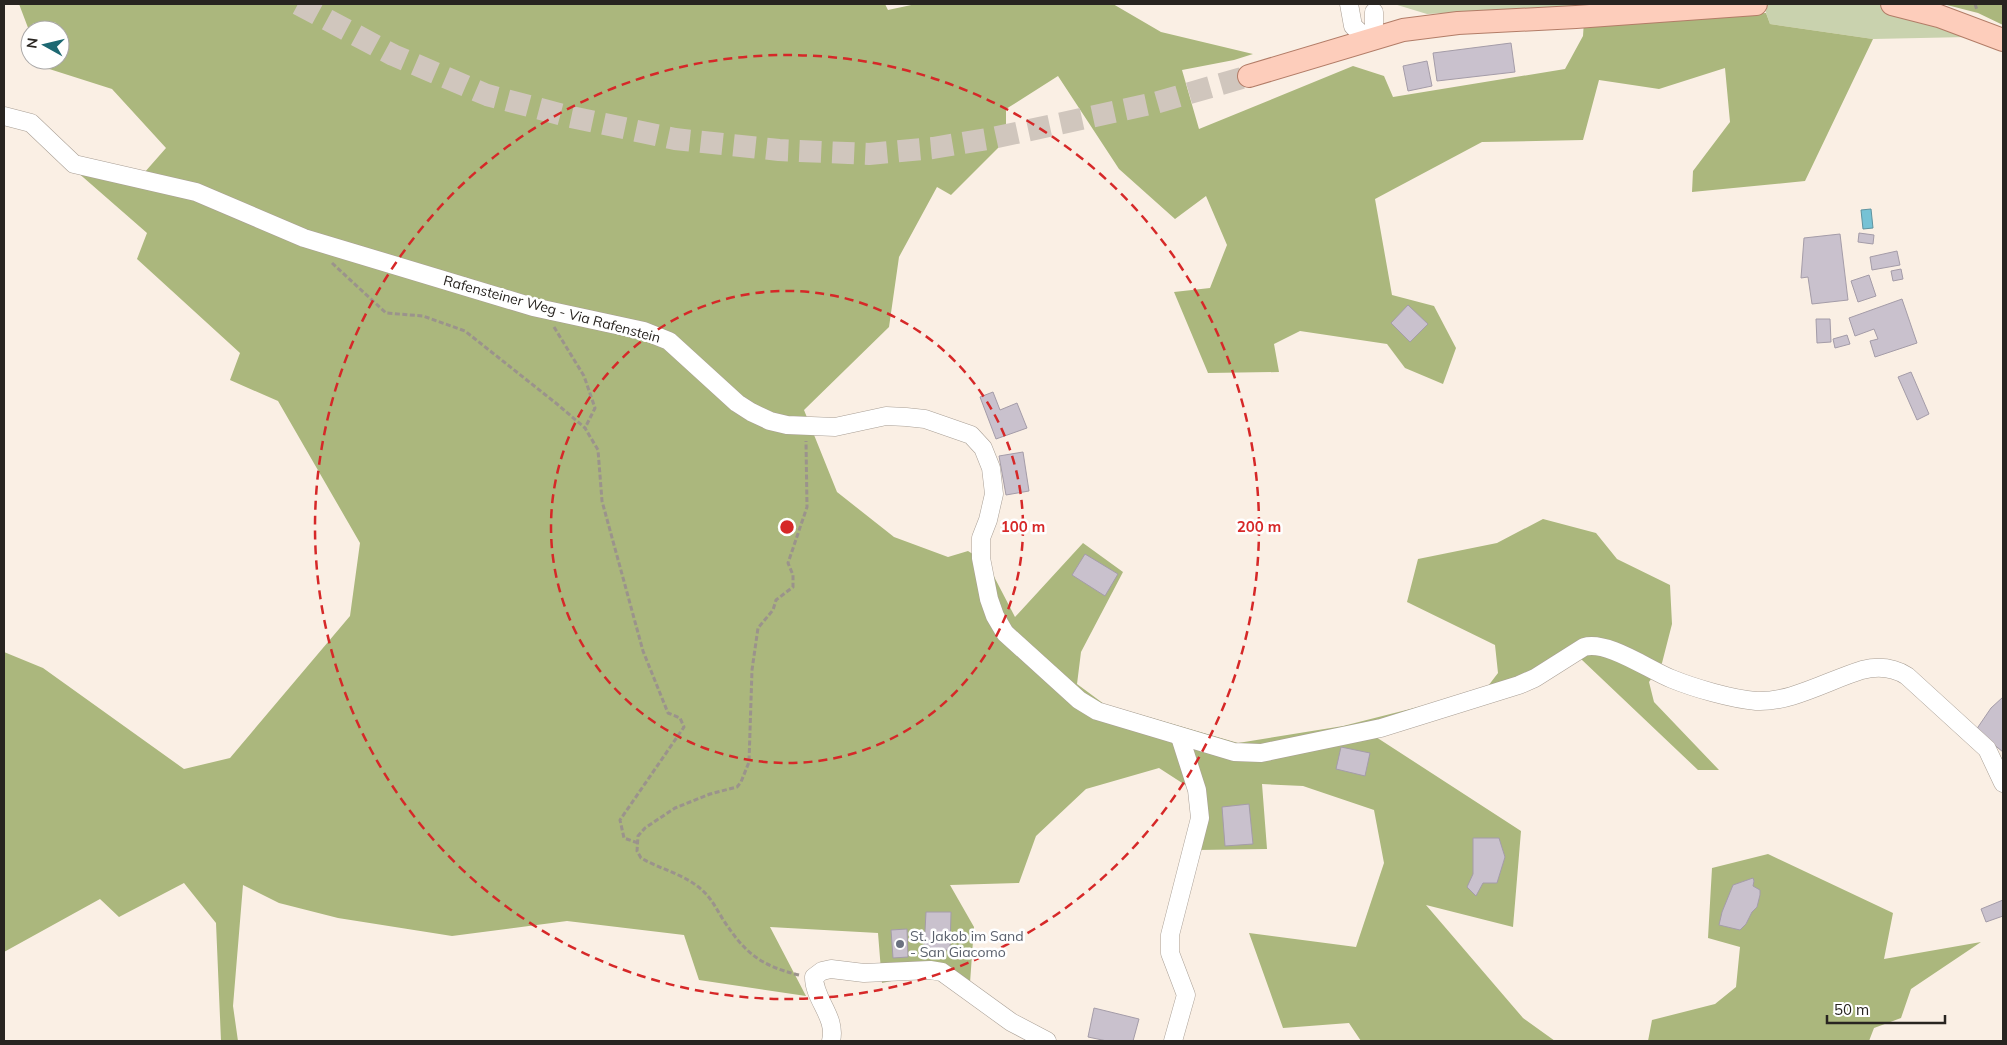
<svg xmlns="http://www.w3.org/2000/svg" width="2007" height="1045" font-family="Mulish,sans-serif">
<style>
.green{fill:#c9d2ae}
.forest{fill:#abb77d}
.water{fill:#76c2d5;stroke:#5f939f}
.building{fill:#c9c1cd;stroke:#a49ca8}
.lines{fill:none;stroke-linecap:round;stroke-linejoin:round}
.major-tunnel{stroke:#d0c6bd;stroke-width:22;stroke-dasharray:22 11;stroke-linecap:butt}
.minor-casing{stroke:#a99f95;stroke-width:19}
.major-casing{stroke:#b27c67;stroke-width:24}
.path{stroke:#9b938c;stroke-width:3;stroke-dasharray:5 2.5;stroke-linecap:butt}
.minor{stroke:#fff;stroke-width:18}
.major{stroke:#fdcdbb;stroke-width:22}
.ring{fill:none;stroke:#d62828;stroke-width:2.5;stroke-dasharray:9 6}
.worship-dot{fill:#6b7280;stroke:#fff;stroke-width:2}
.labels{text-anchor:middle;stroke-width:5;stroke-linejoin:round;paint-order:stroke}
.street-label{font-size:14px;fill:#282420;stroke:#fff}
.worship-label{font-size:14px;fill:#5b616d;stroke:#fff;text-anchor:start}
.centre{fill:#d62828;stroke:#fff;stroke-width:2.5}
.ring-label{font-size:15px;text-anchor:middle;font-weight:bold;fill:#d62828;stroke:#fff;stroke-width:5;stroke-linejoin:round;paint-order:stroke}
</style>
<rect width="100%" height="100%" fill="#faefe4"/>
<g class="green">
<polygon points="1394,4 1674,4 1580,6 1427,14"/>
<polygon points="1763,4 1943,4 1940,16 1968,37 1873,39 1770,24"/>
</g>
<g class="forest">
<polygon points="19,4 885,4 888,10 916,4 1113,4 1161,32 1253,54 1234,60 1182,70 1199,129 1353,66 1384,76 1393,97 1565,69 1583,36 1584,21 1766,13 1770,24 1873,39 1805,181 1692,192 1693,171 1730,122 1725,68 1659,89 1599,80 1583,140 1482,142 1375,199 1392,295 1434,306 1456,348 1443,384 1405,368 1387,344 1300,331 1274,344 1279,372 1208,373 1174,292 1210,288 1227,245 1206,196 1175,219 1119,169 1058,76 1006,109 1006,140 951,195 937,187 899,257 889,327 804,410 837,492 894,537 948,557 968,551 987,563 1015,617 1083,543 1123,572 1081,652 1077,684 1104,704 1238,743 1343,726 1485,690 1498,673 1495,645 1407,602 1418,559 1497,543 1543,519 1596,533 1617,559 1670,585 1672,624 1662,663 1649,682 1654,702 1719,770 1698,770 1581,659 1376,737 1521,831 1513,927 1426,905 1523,1018 1555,1041 1361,1041 1349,1023 1283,1028 1249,933 1356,947 1384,863 1374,810 1303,786 1262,784 1267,849 1197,850 1193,790 1159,768 1086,789 1036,836 1019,883 950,885 974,927 969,997 925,974 882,983 878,933 770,927 806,996 699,980 684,935 567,921 452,936 338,918 279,903 243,885 233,1006 238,1041 221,1041 216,923 184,883 119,917 100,899 4,952 4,652 43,668 184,769 230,758 350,616 360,543 278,401 230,380 240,353 137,259 147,233 76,171 144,173 166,148 112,89 43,67 40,60 60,60 60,30 30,30 30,33"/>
<polygon points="1943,4 2003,4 2003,25 1978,13"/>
<polygon points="1768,854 1893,913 1884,959 1981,942 1911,989 1901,1018 1874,1028 1869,1041 1648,1041 1652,1020 1715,1004 1736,987 1740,947 1708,938 1712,868"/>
</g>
<polygon class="water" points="1871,209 1873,228 1863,229 1861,210"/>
<g class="building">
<polygon points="1511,43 1515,72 1437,81 1433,53"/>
<polygon points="1427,61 1432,86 1408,91 1403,66"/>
<polygon points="1859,233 1874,235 1873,244 1858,242"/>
<polygon points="1840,234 1848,300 1812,304 1808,277 1801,278 1804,238"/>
<polygon points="1897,251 1900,265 1872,270 1870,257"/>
<polygon points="1901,269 1903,279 1893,281 1891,271"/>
<polygon points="1869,275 1876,296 1858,302 1851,281"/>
<polygon points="1902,299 1917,343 1875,357 1870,341 1878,339 1874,329 1855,336 1849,318"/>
<polygon points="1408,305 1428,324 1410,342 1391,323"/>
<polygon points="1816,319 1830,319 1831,342 1817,343"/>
<polygon points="1847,335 1850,344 1835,348 1833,339"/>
<polygon points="1911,372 1929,414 1917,420 1898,377"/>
<polygon points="993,392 1000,410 1017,403 1027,428 996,439 980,397"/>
<polygon points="1023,452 1029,491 1006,495 999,456"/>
<polygon points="1085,554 1118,574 1105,596 1072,575"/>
<polygon points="2003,697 2003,752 1976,730 1991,708"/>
<polygon points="1341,747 1370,753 1365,776 1336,769"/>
<polygon points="1249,804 1253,844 1225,846 1222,807"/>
<polygon points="1473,838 1499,838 1505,857 1497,883 1483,883 1476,896 1467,887 1473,874"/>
<polygon points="1753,878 1754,881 1753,886 1760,890 1760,895 1757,907 1752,912 1746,924 1740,930 1719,925 1722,912 1733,885"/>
<polygon points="2003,900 2003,916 1986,922 1981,909"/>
<polygon points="926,912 951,912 950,950 924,950"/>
<polygon points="907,929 908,957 893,958 891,930"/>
<polygon points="1094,1008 1139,1019 1133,1041 1107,1041 1088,1037"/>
</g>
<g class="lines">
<polyline class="major-tunnel" points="298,4 393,55 487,95 567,116 675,139 779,150 869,154 933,148 993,138 1155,103 1249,76"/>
<g class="minor-casing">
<g id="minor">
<polyline points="1349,4 1353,26 1368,40 1374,27 1374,12"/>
<path d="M4,116L31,123L74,164L196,192L304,238L533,307L644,331L669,341L737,403L751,412L770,421L787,425L835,427L886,416L906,417L925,419L971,435L983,448L991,468L994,494L988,520L981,538V558L989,599L995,616L1005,633L1079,700L1097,711L1234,752L1261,753L1381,728L1519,685L1535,678L1584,647C1607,640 1649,670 1672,679C1694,688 1732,699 1756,701C1790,703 1829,680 1862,670C1878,666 1893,667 1907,676L1987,749L2003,783"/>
<path d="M831,1041C837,1017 814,1000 814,977L822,971L831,969L864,973L930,970L942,972L1011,1022L1047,1041"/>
<polyline points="1173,1041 1186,995 1170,953 1170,935 1200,818 1197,790 1180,737"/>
</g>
</g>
<g class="major-casing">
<g id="major">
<polyline points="1892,4 1939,16 2003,40"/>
<polyline points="1249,76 1403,30 1458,23 1576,17 1756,4"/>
</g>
</g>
<g class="path">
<polyline points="1975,4 1977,10"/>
<polyline points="332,263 386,313 423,316 465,331 557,404 585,428 598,450 602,501 643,651 668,713 680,718 684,727 620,820 624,838 638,843"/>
<polyline points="554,327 584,376 595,408 585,428"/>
<path d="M799,975C761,966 745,953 724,921C717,910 712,899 702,890C686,875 660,869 641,858L637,851L638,836L645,828L675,808L710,794L737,787L741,782L749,762L752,670L758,628L773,610L776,600L793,587V575L788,563L807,507L806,441"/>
</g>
<use href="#minor" class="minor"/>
<use href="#major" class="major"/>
</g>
<g class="ring">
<circle cx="787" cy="527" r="236"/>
<circle cx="787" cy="527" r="472"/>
</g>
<circle class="worship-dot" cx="900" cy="944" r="5"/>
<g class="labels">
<g class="street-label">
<text transform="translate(552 309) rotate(15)" y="5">Rafensteiner Weg - Via Rafenstein</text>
</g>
<g class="worship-label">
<text x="910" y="941">St. Jakob im Sand<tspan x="910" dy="16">- San Giacomo</tspan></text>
</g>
</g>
<circle cx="787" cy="527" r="8" class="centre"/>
<g class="ring-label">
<text x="1023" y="532">100 m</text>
<text x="1259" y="532">200 m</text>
</g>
<rect width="2007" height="1045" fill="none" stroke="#282420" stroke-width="10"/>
<g transform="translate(45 45) rotate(278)"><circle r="24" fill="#ffffff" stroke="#a9a7a6"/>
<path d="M0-4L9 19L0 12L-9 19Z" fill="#1d6872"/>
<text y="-8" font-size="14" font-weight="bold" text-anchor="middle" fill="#282420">N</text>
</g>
<path d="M1827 1015v8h118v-8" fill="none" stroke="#282420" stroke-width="2.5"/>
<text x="1834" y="1015" font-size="15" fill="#282420" stroke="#ffffff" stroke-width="4" paint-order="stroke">50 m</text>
</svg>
